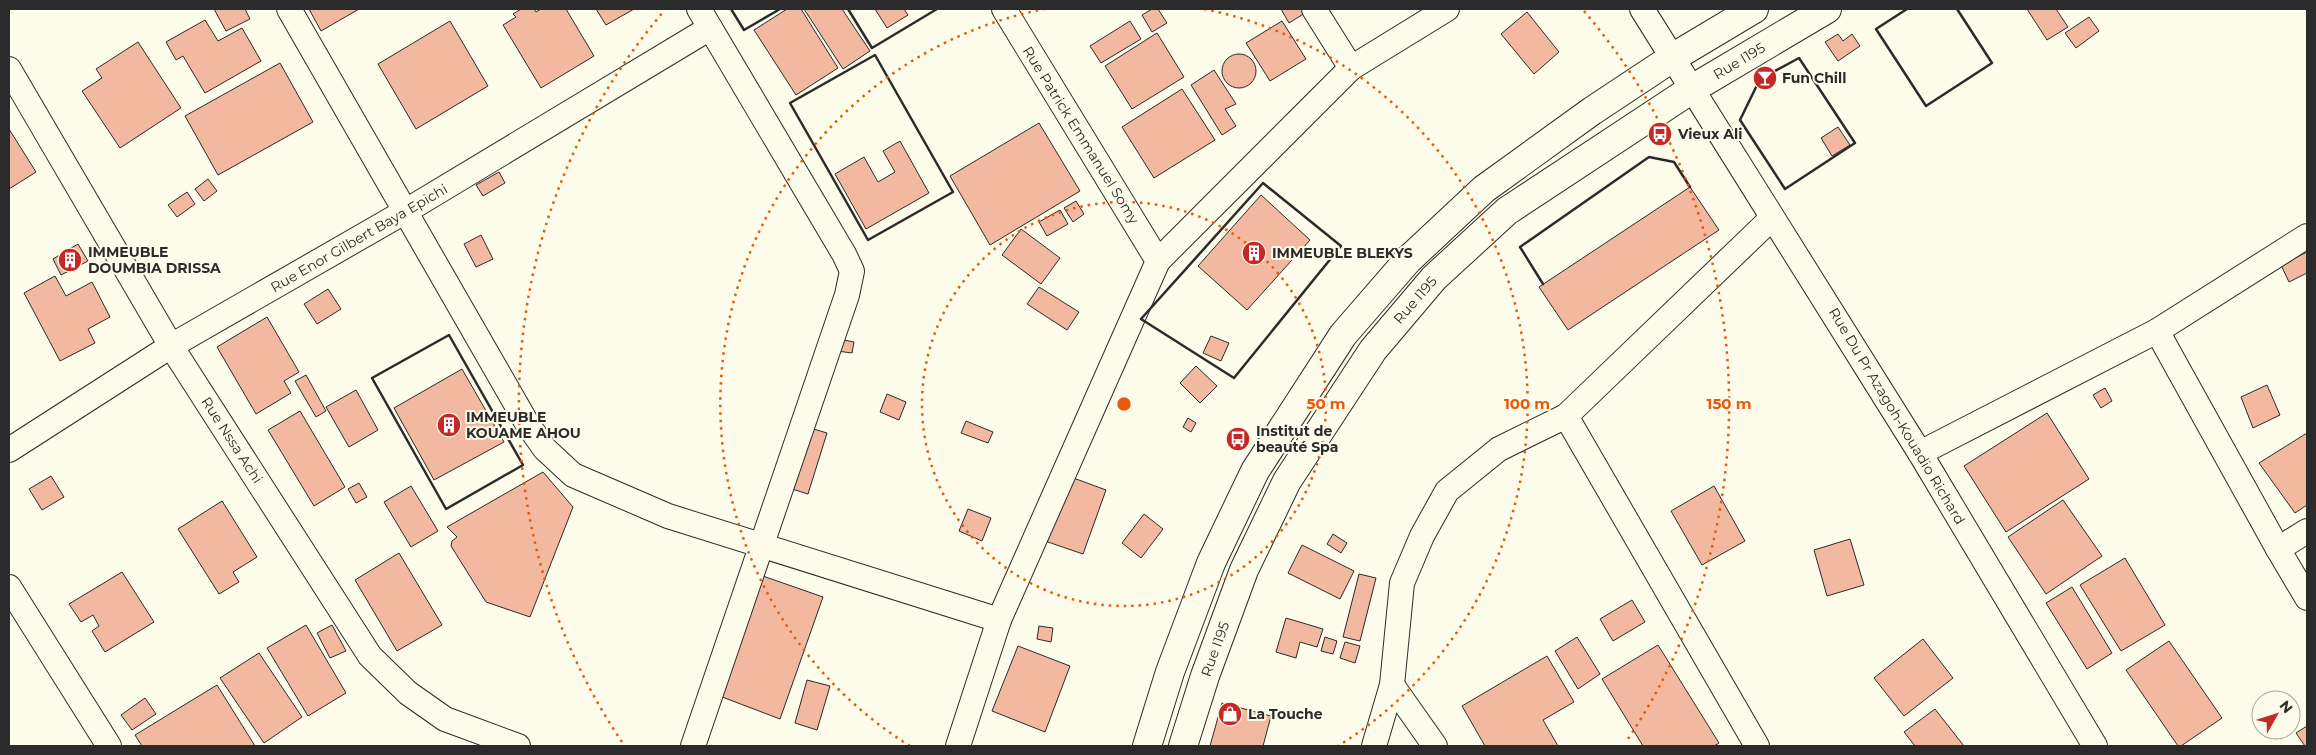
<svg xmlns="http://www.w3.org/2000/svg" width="2316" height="755" font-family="Montserrat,sans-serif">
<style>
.building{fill:#f2b8a0;stroke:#2b2b2b}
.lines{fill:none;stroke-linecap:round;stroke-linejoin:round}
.minor-casing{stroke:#2b2b2b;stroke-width:26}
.secondary-casing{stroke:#2b2b2b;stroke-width:30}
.minor{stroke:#fdfbea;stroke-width:24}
.secondary{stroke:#fdfbea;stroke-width:28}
.wall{stroke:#2b2b2b;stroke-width:2.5}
.ring{fill:none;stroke:#e8590c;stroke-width:2.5;stroke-dasharray:2.5 5}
.labels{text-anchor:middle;stroke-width:4;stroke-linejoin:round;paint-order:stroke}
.street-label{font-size:14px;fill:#2b2b2b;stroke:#fdfbea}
.poi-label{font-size:14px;font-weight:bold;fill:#2b2b2b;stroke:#fdfbea;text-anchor:start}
.centre{fill:#e8590c;stroke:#fdfbea;stroke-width:2.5}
.ring-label{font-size:15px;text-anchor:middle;font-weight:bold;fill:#e8590c;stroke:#fdfbea;stroke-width:4;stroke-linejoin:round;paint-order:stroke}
</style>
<rect width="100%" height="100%" fill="#fdfbea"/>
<g class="building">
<polygon points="214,9 245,9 250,19 226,31"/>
<polygon points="309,9 359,9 321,31"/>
<polygon points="521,9 534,9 536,12 541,9 566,9 594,56 541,88 503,25 516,17 513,14"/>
<polygon points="596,9 634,9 606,25"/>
<polygon points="787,9 801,9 838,68 796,95 754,30"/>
<polygon points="804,9 842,9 870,51 843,69"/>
<polygon points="875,9 904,9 908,15 887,28"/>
<polygon points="1152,9 1158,9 1167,23 1152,32 1142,15"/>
<polygon points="1281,9 1303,9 1305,13 1289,23"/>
<polygon points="2027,9 2056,9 2068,27 2047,40"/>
<polygon points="1527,12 1559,52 1534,74 1501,34"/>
<polygon points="2089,17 2099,31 2076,48 2065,33"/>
<polygon points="205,20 218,41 242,28 261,61 205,93 183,56 176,60 166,42"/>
<polygon points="450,21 488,86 416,129 378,64"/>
<polygon points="1130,21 1141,39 1101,63 1090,46"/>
<polygon points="1282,21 1306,59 1270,81 1246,43"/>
<polygon points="1157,33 1184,77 1132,109 1105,66"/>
<polygon points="1838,34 1843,41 1852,34 1860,46 1838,61 1825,42"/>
<polygon points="138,42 181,108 120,148 82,91 102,78 96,69"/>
<circle cx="1239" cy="71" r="17"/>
<polygon points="280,63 313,122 218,175 185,116"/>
<polygon points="1214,70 1236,104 1225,109 1236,126 1222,135 1191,85"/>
<polygon points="1182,89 1215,140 1154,178 1122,127"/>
<polygon points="1039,123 1080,191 990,245 950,176"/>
<polygon points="1838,127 1850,145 1832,156 1821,138"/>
<polygon points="9,129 36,172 9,189"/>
<polygon points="900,141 929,193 866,229 835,174 864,157 878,182 895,172 883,151"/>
<polygon points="499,172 505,183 483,196 476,185"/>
<polygon points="208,179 217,191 204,201 195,189"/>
<polygon points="1690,187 1719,230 1568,330 1539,287"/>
<polygon points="187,192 195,204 177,217 168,205"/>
<polygon points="1261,195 1310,240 1247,310 1198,266"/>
<polygon points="1076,201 1084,214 1073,222 1064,208"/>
<polygon points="1060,210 1068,224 1047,236 1039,222"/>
<polygon points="1021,229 1060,258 1041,284 1002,255"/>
<polygon points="481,235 493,259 476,267 464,244"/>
<polygon points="78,244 88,261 61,275 53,259"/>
<polygon points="2307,252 2307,273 2289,282 2281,265"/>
<polygon points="55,276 66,296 92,282 110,317 88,329 95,343 60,361 24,293"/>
<polygon points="1039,287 1079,312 1067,330 1027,304"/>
<polygon points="328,289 341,309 317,324 304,304"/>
<polygon points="267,317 299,372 284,381 291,393 256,414 217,347"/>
<polygon points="1211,336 1229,343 1221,361 1203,353"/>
<polygon points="839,339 854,342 852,353 837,351"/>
<polygon points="1196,366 1217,386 1200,403 1180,383"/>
<polygon points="462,369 504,442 434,480 394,408"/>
<polygon points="306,375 326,411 316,417 295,381"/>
<polygon points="2267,385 2280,415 2253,428 2241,397"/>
<polygon points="2105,388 2112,401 2101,408 2093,395"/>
<polygon points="356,390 378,430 349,447 326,407"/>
<polygon points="887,394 906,402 899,420 880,412"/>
<polygon points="300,411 345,487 314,506 268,430"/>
<polygon points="2047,413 2089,479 2006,532 1964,466"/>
<polygon points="1188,418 1196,423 1191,432 1183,427"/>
<polygon points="966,421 993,432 988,443 961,433"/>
<polygon points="807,427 827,433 808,494 789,488"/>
<polygon points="2307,433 2307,505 2295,513 2259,463"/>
<polygon points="543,472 573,507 530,617 486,602 451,546 452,541 457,537 447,527"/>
<polygon points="51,476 64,497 42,510 29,489"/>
<polygon points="1068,476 1106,490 1083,554 1045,541"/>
<polygon points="359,483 367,497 356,503 348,489"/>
<polygon points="411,486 438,531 411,547 384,502"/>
<polygon points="1714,486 1745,541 1702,565 1671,511"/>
<polygon points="2063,500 2102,556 2046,594 2008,537"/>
<polygon points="222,501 257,557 233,572 239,582 219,594 178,529"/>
<polygon points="968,509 991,518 982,541 959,531"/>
<polygon points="1144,514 1163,529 1141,558 1122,543"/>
<polygon points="1333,534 1347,543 1341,553 1327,544"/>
<polygon points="1850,539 1864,585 1827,596 1814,550"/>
<polygon points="1302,545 1354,571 1340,599 1288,573"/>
<polygon points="399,553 442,625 397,651 355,580"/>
<polygon points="2125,558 2165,625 2121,651 2080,585"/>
<polygon points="122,572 154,622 105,652 92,631 99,626 93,615 81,622 69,604"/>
<polygon points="1359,574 1376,578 1360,641 1343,637"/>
<polygon points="760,575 823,597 780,719 717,695"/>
<polygon points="2072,587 2112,653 2087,669 2046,603"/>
<polygon points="1632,600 1645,622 1613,641 1600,619"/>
<polygon points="1286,618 1323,629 1317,647 1300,642 1296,658 1276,652"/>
<polygon points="306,625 346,693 308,716 267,648"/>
<polygon points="332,625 346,651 330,658 317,633"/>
<polygon points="1039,626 1053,628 1051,642 1037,639"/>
<polygon points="1325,637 1337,641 1333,654 1321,651"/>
<polygon points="1577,637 1600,674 1578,689 1555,651"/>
<polygon points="1923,639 1953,678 1904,716 1874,678"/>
<polygon points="2169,641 2222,718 2181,746 2178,746 2126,670"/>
<polygon points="1345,642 1360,646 1355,663 1340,658"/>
<polygon points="1658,645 1719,743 1714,746 1643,746 1602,679"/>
<polygon points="1018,646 1070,666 1045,732 992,711"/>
<polygon points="259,653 302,717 264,743 220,678"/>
<polygon points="1547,656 1574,702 1543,720 1558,746 1485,746 1462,706"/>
<polygon points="807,680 830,686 817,730 795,723"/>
<polygon points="217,685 255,746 142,746 135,735"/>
<polygon points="145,698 156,714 132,730 121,715"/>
<polygon points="1222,703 1271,716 1263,746 1210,746"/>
<polygon points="1935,709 1964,746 1915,746 1904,732"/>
<polygon points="2307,726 2307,746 2305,746 2296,733"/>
</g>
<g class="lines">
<g class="minor-casing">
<g id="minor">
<polyline points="289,9 528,425 545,449 573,475 668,516 999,620"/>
<polyline points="1004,9 1158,261"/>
<polyline points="1314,9 1351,68"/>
<polyline points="1642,9 1920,453 2095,746"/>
<polyline points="9,69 171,346 370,656 408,693 445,719 518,746"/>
<polyline points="2307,236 2157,331 2278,549 2307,598"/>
<polyline points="1566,416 1757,746"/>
<polyline points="9,450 171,346 406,211 710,28"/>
<polyline points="1920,453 2157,331"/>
<polyline points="2278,549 2307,531"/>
<polyline points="9,587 109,746"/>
<polyline points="1392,685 1435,746"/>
<polyline points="693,746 847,295 852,271 844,254 699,9"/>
<polyline points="958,746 999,620 1158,261 1351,68 1447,9"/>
<polyline points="1374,746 1392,685 1402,583 1422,536 1447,491 1499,449 1566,416 1772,218"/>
</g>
</g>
<g class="secondary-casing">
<g id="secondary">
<polyline points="1147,746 1170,672 1211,563 1255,471 1343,335 1408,260 1484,189 1592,111 1672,58 1754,9"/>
<polyline points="1183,746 1205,676 1244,570 1287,481 1373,350 1434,278 1507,211 1692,89 1827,9"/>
</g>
</g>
<use href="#minor" class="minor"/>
<use href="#secondary" class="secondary"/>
<g class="wall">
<polyline points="731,9 744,30 780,9"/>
<polyline points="848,9 872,48 937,9"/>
<polyline points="1907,9 1876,29 1926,106 1992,63 1957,9"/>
<polygon points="875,55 953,192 868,240 790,103"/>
<polygon points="1799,58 1855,143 1785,189 1740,120 1760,79"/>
<polygon points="1263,183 1341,246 1234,378 1141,319"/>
<polyline points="1543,284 1520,247 1649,157 1674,162 1690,187"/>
<polygon points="449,335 523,465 446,509 372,378"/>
</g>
</g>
<g class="ring">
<circle cx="1124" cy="404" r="202"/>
<path d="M910 746A403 403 0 0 1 1044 9M1204 9A403 403 0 0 1 1338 746"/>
<path d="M622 742A605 605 0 0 1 664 11M1584 11A605 605 0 0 1 1626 742"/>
</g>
<defs>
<g id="bar-disc" transform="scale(1.25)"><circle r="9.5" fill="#c62828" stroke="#fdfbea"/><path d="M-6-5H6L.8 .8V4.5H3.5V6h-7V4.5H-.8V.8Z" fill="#fff"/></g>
<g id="bus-disc" transform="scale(1.25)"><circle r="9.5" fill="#c62828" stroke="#fdfbea"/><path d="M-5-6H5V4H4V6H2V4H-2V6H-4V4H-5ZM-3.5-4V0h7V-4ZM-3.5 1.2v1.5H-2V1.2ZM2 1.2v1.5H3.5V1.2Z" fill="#fff"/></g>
<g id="building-disc" transform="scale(1.25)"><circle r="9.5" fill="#c62828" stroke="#fdfbea"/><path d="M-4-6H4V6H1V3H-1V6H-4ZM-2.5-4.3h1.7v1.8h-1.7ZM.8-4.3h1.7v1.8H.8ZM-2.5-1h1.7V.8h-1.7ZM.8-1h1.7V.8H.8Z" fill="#fff"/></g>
<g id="shop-disc" transform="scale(1.25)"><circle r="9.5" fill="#c62828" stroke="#fdfbea"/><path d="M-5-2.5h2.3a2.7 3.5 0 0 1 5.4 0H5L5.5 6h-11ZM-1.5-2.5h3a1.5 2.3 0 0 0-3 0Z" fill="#fff"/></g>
</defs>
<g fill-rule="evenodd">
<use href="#bar-disc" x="1765" y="78"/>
<use href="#bus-disc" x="1660" y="134"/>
<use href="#building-disc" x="1254" y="253"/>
<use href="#building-disc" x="70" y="260"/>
<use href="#building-disc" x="449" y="425"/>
<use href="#bus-disc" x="1238" y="439"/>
<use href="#shop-disc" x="1230" y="714"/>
</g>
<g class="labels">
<g class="street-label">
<text transform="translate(1739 61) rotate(-31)" y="5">Rue I195</text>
<text transform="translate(1081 135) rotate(58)" y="5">Rue Patrick Emmanuel Somy</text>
<text transform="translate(359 238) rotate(-30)" y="5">Rue Enor Gilbert Baya Epichi</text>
<text transform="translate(1415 300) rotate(-49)" y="5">Rue I195</text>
<text transform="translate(1897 416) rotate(59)" y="5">Rue Du Pr Azagoh-Kouadio Richard</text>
<text transform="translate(232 440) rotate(57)" y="5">Rue Nssa Achi</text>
<text transform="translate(1215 649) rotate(-70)" y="5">Rue I195</text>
</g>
<g class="poi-label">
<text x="1782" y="83">Fun Chill</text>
<text x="1678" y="139">Vieux Ali</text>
<text x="88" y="257">IMMEUBLE<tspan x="88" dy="16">DOUMBIA DRISSA</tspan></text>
<text x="1272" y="258">IMMEUBLE BLEKYS</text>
<text x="466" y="422">IMMEUBLE<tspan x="466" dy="16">KOUAME AHOU</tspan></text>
<text x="1256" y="436">Institut de<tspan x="1256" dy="16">beauté Spa</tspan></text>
<text x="1248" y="719">La Touche</text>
</g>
</g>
<circle cx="1124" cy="404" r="8" class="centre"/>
<g class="ring-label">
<text x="1326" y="409">50 m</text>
<text x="1527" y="409">100 m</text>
<text x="1729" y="409">150 m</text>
</g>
<rect width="2316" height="755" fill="none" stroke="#2b2b2b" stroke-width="20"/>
<g transform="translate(2276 715) rotate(51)"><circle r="24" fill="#fdfbea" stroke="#a9a89e"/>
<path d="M0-4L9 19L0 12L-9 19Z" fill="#c62828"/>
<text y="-8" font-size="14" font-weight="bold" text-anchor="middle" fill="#2b2b2b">N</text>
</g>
</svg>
